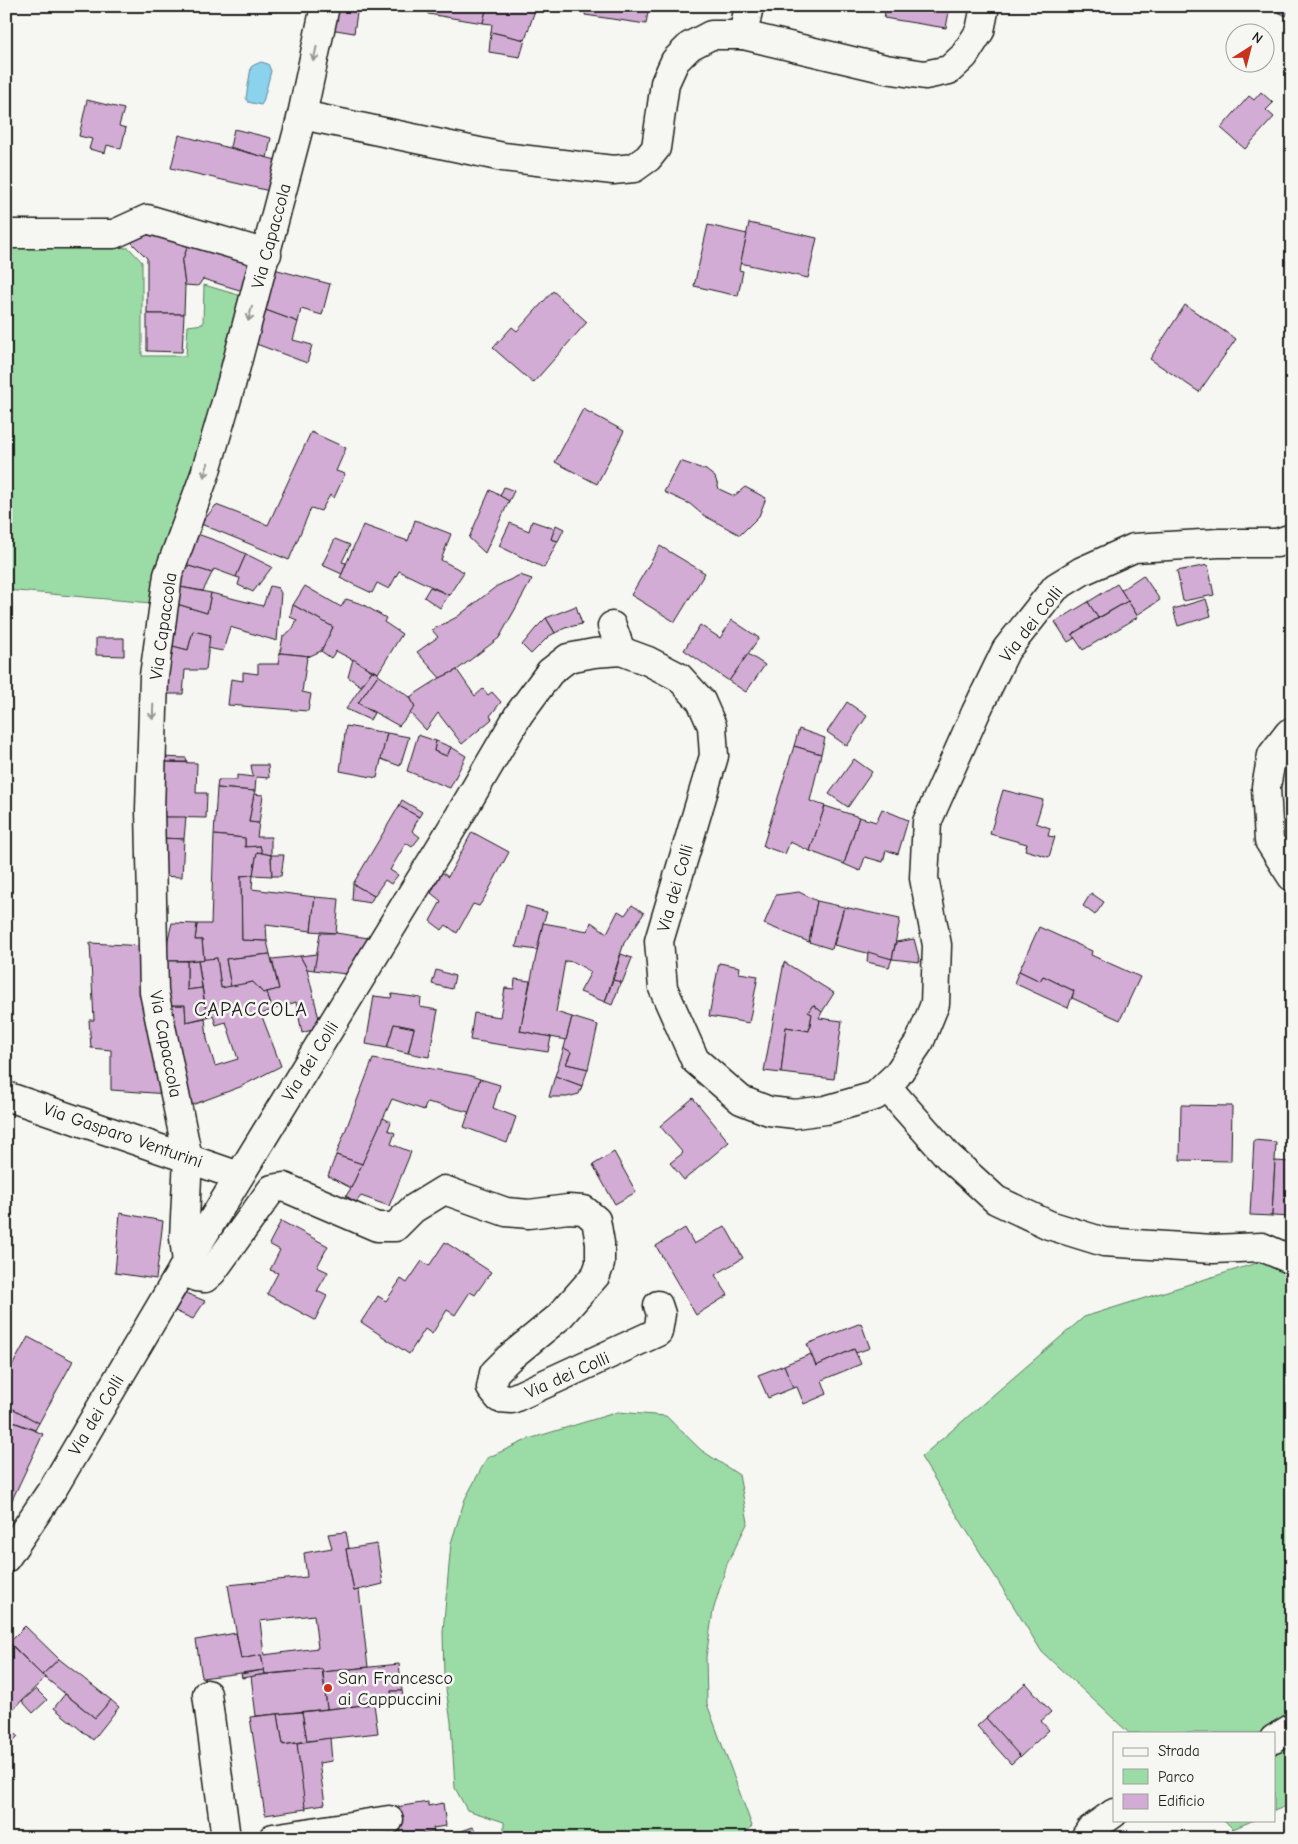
<svg xmlns="http://www.w3.org/2000/svg" width="1298" height="1844" font-family="'Comic Neue',sans-serif">
<style>
.green{fill:#9bdca6;stroke:#5c7c61}
.water{fill:#8bd2ed;stroke:#5f8999}
.building{fill:#d2acd4;stroke:#1c1c1c;fill-rule:evenodd}
.lines{fill:none;stroke-linecap:round;stroke-linejoin:round}
.minor-casing{stroke:#1c1c1c;stroke-width:31}
.minor{stroke:#f6f6f2;stroke-width:28}
.oneway{stroke:#949492}
.poi-dot{fill:#c8321e;stroke:#f6f6f2;stroke-width:2}
.labels{text-anchor:middle;stroke-width:5;stroke-linejoin:round;paint-order:stroke}
.street-label{font-size:18px;fill:#1c1c1c;stroke:#f6f6f2}
.poi-label{font-size:18px;fill:#1c1c1c;stroke:#f6f6f2;text-anchor:start}
.quarter-label{font-size:20px;letter-spacing:1px;fill:#1c1c1c;stroke:#f6f6f2}
</style>
<rect width="100%" height="100%" fill="#f6f6f2"/>
<filter id="ink" filterUnits="userSpaceOnUse"><feTurbulence type="fractalNoise" baseFrequency=".02" numOctaves="2"/><feDisplacementMap in="SourceGraphic" scale="10" xChannelSelector="R" yChannelSelector="G"/><feConvolveMatrix kernelMatrix="1 2 1 2 8 2 1 2 1" color-interpolation-filters="sRGB"/></filter>
<g filter="url(#ink)">
<g class="green">
<polygon points="6,245 68,245 129,248 142,262 142,356 186,356 188,326 203,324 204,285 245,297 204,442 151,603 6,590"/>
<polygon points="1292,1252 1292,1804 1274,1811 1274,1733 1129,1733 1042,1652 921,1457 1084,1317"/>
<polygon points="618,1412 666,1416 701,1450 739,1475 748,1522 727,1564 713,1611 706,1657 707,1704 752,1826 741,1838 504,1838 504,1822 467,1810 455,1788 451,1722 444,1676 443,1632 451,1543 465,1499 487,1458 529,1439"/>
<polygon points="1224,1820 1254,1820 1233,1829"/>
</g>
<polygon class="water" points="261,62 268,64 271,71 263,102 261,105 248,102 246,98 251,67 254,65"/>
<g class="building">
<polygon points="335,6 358,6 354,33 330,29"/>
<polygon points="363,6 391,6 390,12"/>
<polygon points="428,6 487,6 483,23 428,14"/>
<polygon points="487,6 520,6 535,10 525,40 491,32 492,24 483,23"/>
<polygon points="520,6 536,6 535,10"/>
<polygon points="586,6 649,6 646,24 585,15"/>
<polygon points="886,6 950,6 946,28 884,18"/>
<polygon points="1266,6 1291,6 1286,16"/>
<polygon points="491,32 525,40 520,57 489,52"/>
<polygon points="1261,92 1273,103 1266,110 1274,117 1245,149 1221,128 1249,96 1254,100"/>
<polygon points="87,100 124,109 119,126 126,128 121,149 107,145 105,153 89,149 92,139 79,136"/>
<polygon points="234,129 271,138 267,158 230,147"/>
<polygon points="179,135 280,161 274,192 171,168"/>
<polygon points="749,223 817,238 808,278 740,263"/>
<polygon points="708,225 747,234 739,270 743,271 738,296 694,286"/>
<polygon points="147,228 190,240 182,262 185,285 184,314 147,314 147,258 130,241"/>
<polygon points="190,240 254,260 243,291 203,279 198,286 185,285 182,262"/>
<polygon points="270,268 330,284 322,315 301,309 298,322 260,308"/>
<polygon points="553,291 587,322 533,383 493,348 512,327 517,331"/>
<polygon points="1185,305 1236,339 1199,392 1150,359"/>
<polygon points="260,308 298,322 293,340 312,345 307,363 251,342"/>
<polygon points="147,314 184,314 182,352 147,351"/>
<polygon points="583,409 624,431 597,484 555,462"/>
<polygon points="311,432 346,448 336,471 345,474 334,498 330,495 321,511 311,508 289,560 201,524 216,505 268,525"/>
<polygon points="680,461 706,470 715,477 719,489 734,496 745,487 766,498 759,516 740,535 703,515 690,504 664,492"/>
<polygon points="504,487 514,491 509,501 500,496"/>
<polygon points="490,490 509,501 485,553 469,538"/>
<polygon points="415,520 451,534 441,560 464,572 449,595 399,571 389,589 377,583 372,593 340,578 363,525 408,541"/>
<polygon points="532,521 555,529 551,539 558,541 544,568 499,546 510,523 529,531"/>
<polygon points="556,525 564,529 558,541 551,539"/>
<polygon points="192,532 225,544 246,554 236,577 214,569 212,573 182,564"/>
<polygon points="335,539 350,545 342,562 346,563 342,574 322,565"/>
<polygon points="660,546 705,573 675,622 631,595"/>
<polygon points="246,554 272,567 253,592 238,585 240,578 236,577"/>
<polygon points="182,564 212,573 203,591 180,587"/>
<polygon points="1208,565 1214,595 1183,601 1177,571"/>
<polygon points="520,575 532,579 499,638 457,670 440,678 417,652 438,637 432,630 457,617 497,586"/>
<polygon points="1143,575 1160,600 1137,615 1121,590"/>
<polygon points="1117,584 1128,601 1098,618 1088,602"/>
<polygon points="270,586 278,588 281,593 277,641 230,627 223,651 207,648 210,635 193,631 188,650 169,645 177,604 207,613 211,593 263,606"/>
<polygon points="305,586 341,607 346,599 362,604 386,618 384,622 402,634 378,673 336,651 331,658 321,651 333,627 293,605"/>
<polygon points="180,587 211,593 207,613 177,604"/>
<polygon points="430,587 449,595 440,608 424,597"/>
<polygon points="1206,599 1211,616 1178,626 1173,609"/>
<polygon points="1128,601 1138,617 1083,650 1072,634"/>
<polygon points="1088,602 1098,618 1072,634 1075,638 1068,642 1055,622"/>
<polygon points="293,605 333,627 321,651 310,656 280,653 283,636 293,629 297,620 290,617"/>
<polygon points="576,606 582,624 565,628 555,633 546,618"/>
<polygon points="546,618 555,633 549,636 531,654 522,645 536,628"/>
<polygon points="732,620 759,638 729,681 684,650 700,625 720,638"/>
<polygon points="193,631 210,635 206,670 185,670 183,694 165,694 169,645 188,650"/>
<polygon points="96,638 124,638 124,656 96,655"/>
<polygon points="280,653 310,656 307,657 302,692 311,694 308,711 228,705 231,679 243,681 243,672 258,674 258,664 278,664"/>
<polygon points="748,654 765,665 746,692 729,681"/>
<polygon points="353,659 372,671 361,686 348,677"/>
<polygon points="457,670 475,696 483,689 488,695 492,692 501,702 490,716 492,719 462,744 438,713 426,730 410,713 415,707 410,697 440,678"/>
<polygon points="372,671 378,673 378,675 358,703 374,713 370,720 346,709"/>
<polygon points="378,675 410,697 415,707 399,726 358,703"/>
<polygon points="847,702 867,716 847,746 827,732"/>
<polygon points="346,726 387,733 377,778 340,771"/>
<polygon points="799,729 825,738 821,754 794,746"/>
<polygon points="387,733 409,737 400,766 381,759"/>
<polygon points="418,735 436,741 434,751 447,756 451,747 466,756 450,788 407,771"/>
<polygon points="436,741 451,747 447,756 434,751"/>
<polygon points="794,746 821,754 810,801 825,806 810,851 790,842 785,854 763,846"/>
<polygon points="162,757 186,758 187,762 162,762"/>
<polygon points="854,759 872,772 848,807 829,794"/>
<polygon points="162,762 197,763 196,793 207,793 206,818 161,817"/>
<polygon points="251,765 268,765 269,778 256,777 255,791 217,788 218,780 237,780 237,775 253,777"/>
<polygon points="217,788 255,791 249,822 259,823 257,837 271,837 271,855 262,853 260,846 245,847 245,838 214,835"/>
<polygon points="1003,790 1043,800 1036,823 1050,828 1048,836 1055,837 1049,857 1025,850 1027,844 990,834"/>
<polygon points="254,794 263,795 259,823 249,822"/>
<polygon points="402,800 422,812 419,817 399,806"/>
<polygon points="399,806 419,817 412,831 420,837 412,847 406,843 390,870 398,875 391,884 385,880 374,896 353,884"/>
<polygon points="825,806 859,817 844,864 810,851"/>
<polygon points="882,809 908,820 898,854 886,850 883,862 865,857 860,871 844,864 859,817 876,822"/>
<polygon points="161,817 186,817 184,839 160,838"/>
<polygon points="472,832 509,852 484,899 479,906 473,904 457,933 446,925 442,930 430,921 441,901 431,893 442,872 448,877"/>
<polygon points="214,835 245,838 245,847 260,846 262,853 257,852 253,875 241,876 242,940 267,941 270,954 226,959 231,987 221,988 217,958 204,960 202,940 195,940 197,924 211,924"/>
<polygon points="160,838 184,839 182,877 159,876"/>
<polygon points="257,852 271,855 272,876 253,875"/>
<polygon points="271,855 284,855 281,876 272,876"/>
<polygon points="253,875 252,889 315,897 311,931 266,925 267,941 242,940 241,876"/>
<polygon points="353,884 374,896 370,903 352,900"/>
<polygon points="799,892 817,901 809,942 764,924 776,895"/>
<polygon points="1091,893 1104,902 1095,915 1083,906"/>
<polygon points="315,897 339,899 336,933 311,931"/>
<polygon points="817,901 844,907 832,949 809,942"/>
<polygon points="632,905 644,913 624,943 605,1002 580,992 591,972 574,962 565,961 556,1012 572,1017 566,1040 520,1031 543,923 588,931 591,922 607,933 618,911 625,915"/>
<polygon points="526,906 547,912 543,923 537,950 516,947"/>
<polygon points="844,907 900,919 892,959 834,945"/>
<polygon points="172,923 197,924 195,940 202,940 204,960 166,961 168,939"/>
<polygon points="1039,927 1092,951 1091,955 1140,977 1120,1020 1072,998 1074,991 1043,976 1040,981 1019,971"/>
<polygon points="320,933 336,933 375,939 354,975 314,970"/>
<polygon points="914,939 920,962 892,959 896,942"/>
<polygon points="90,943 144,946 168,1094 111,1090 111,1050 91,1048 89,1020 94,1020"/>
<polygon points="868,952 892,959 889,967 867,962"/>
<polygon points="270,954 279,989 263,993 253,982 231,987 226,959"/>
<polygon points="317,954 314,970 307,969 300,956"/>
<polygon points="621,954 632,958 622,983 613,980"/>
<polygon points="300,956 307,969 321,1027 302,1033 296,1002 272,1010 267,992 279,989 272,959"/>
<polygon points="217,958 221,988 253,982 263,993 267,992 272,1010 261,1014 281,1066 240,1087 192,1105 168,1043 161,1005 185,1005 186,1022 205,1018 207,1039 215,1066 238,1059 226,1022 216,1025 213,1015 207,1017 198,960"/>
<polygon points="198,960 202,988 187,990 187,961"/>
<polygon points="166,961 187,961 187,990 202,988 207,1017 186,1022 185,1005 161,1005"/>
<polygon points="784,962 834,993 822,1012 813,1005 808,1012 812,1014 809,1031 786,1027 781,1073 764,1071"/>
<polygon points="719,963 740,967 739,973 758,976 749,1023 709,1016"/>
<polygon points="436,970 455,976 452,989 432,984"/>
<polygon points="1019,971 1040,981 1043,976 1074,991 1068,1008 1014,983"/>
<polygon points="515,979 530,981 520,1031 551,1037 548,1052 470,1040 474,1013 500,1017 505,988 514,989"/>
<polygon points="613,980 621,982 612,1005 605,1002"/>
<polygon points="392,994 421,998 420,1007 438,1010 429,1057 408,1053 414,1028 394,1024 387,1048 366,1044 374,996 391,998"/>
<polygon points="813,1005 822,1012 819,1018 842,1021 834,1079 781,1073 786,1027 809,1031 812,1014 808,1012"/>
<polygon points="572,1017 598,1025 588,1069 566,1064 571,1052 564,1048"/>
<polygon points="394,1024 414,1028 408,1053 387,1048"/>
<polygon points="564,1048 571,1052 566,1064 588,1069 582,1086 555,1076"/>
<polygon points="373,1059 468,1075 480,1079 469,1112 427,1102 424,1110 392,1099 362,1164 336,1155"/>
<polygon points="555,1076 582,1086 579,1094 567,1097 549,1097"/>
<polygon points="480,1079 500,1085 493,1108 516,1117 507,1143 464,1127"/>
<polygon points="693,1098 729,1142 684,1180 670,1163 683,1153 660,1126"/>
<polygon points="1181,1105 1232,1106 1231,1161 1180,1160"/>
<polygon points="383,1118 391,1122 388,1130 395,1133 391,1144 411,1152 389,1206 361,1196 356,1202 346,1196 351,1188"/>
<polygon points="1254,1140 1276,1142 1272,1216 1250,1215"/>
<polygon points="614,1152 636,1192 615,1204 593,1165"/>
<polygon points="336,1155 362,1164 351,1188 328,1176"/>
<polygon points="1275,1161 1292,1162 1292,1217 1272,1216"/>
<polygon points="120,1213 163,1221 156,1279 115,1273"/>
<polygon points="281,1221 328,1246 317,1267 328,1272 317,1291 327,1296 315,1320 267,1294 278,1273 270,1270 280,1250 269,1244"/>
<polygon points="725,1226 743,1258 715,1275 728,1295 696,1315 656,1246 685,1228 694,1244"/>
<polygon points="445,1242 491,1272 475,1295 470,1292 455,1315 447,1310 432,1334 425,1329 409,1354 361,1322 378,1296 386,1301 401,1279 407,1283 422,1261 429,1266"/>
<polygon points="186,1293 205,1301 193,1319 175,1311"/>
<polygon points="861,1323 870,1348 856,1353 854,1349 816,1366 807,1344"/>
<polygon points="28,1337 73,1361 39,1423 6,1405 6,1377"/>
<polygon points="854,1349 861,1364 822,1380 827,1394 804,1404 797,1387 793,1388 784,1365 811,1354 816,1366"/>
<polygon points="784,1365 793,1388 768,1398 758,1375"/>
<polygon points="6,1405 39,1423 35,1430 6,1419"/>
<polygon points="6,1419 43,1434 12,1500 6,1499"/>
<path d="M346,1532L349,1548L346,1549L354,1591L359,1590L368,1667L323,1672L322,1669L265,1674L261,1655L241,1659L228,1585L307,1577L304,1553L332,1548L328,1534ZM314,1615L318,1648L264,1655L260,1621Z"/>
<polygon points="377,1544 383,1584 354,1591 346,1549"/>
<polygon points="25,1626 59,1659 42,1675 9,1642"/>
<polygon points="236,1633 241,1659 261,1655 264,1670 202,1678 196,1640"/>
<polygon points="6,1640 45,1678 6,1716"/>
<polygon points="59,1659 111,1700 95,1718 42,1675"/>
<polygon points="399,1664 402,1691 391,1691 393,1702 327,1709 323,1672"/>
<polygon points="322,1669 327,1709 256,1716 251,1676"/>
<polygon points="264,1670 265,1674 242,1678 241,1674"/>
<polygon points="1026,1683 1051,1712 1041,1721 1049,1730 1020,1757 986,1718"/>
<polygon points="36,1689 47,1700 33,1713 22,1701"/>
<polygon points="391,1691 402,1691 404,1700 393,1702"/>
<polygon points="65,1694 95,1718 111,1700 119,1707 93,1740 54,1708"/>
<polygon points="374,1704 378,1733 307,1741 302,1712"/>
<polygon points="302,1712 307,1741 283,1745 278,1714"/>
<polygon points="278,1714 283,1745 297,1743 306,1809 265,1815 250,1717"/>
<polygon points="986,1718 1020,1756 1011,1764 977,1726"/>
<polygon points="6,1725 18,1736 6,1748"/>
<polygon points="330,1738 332,1761 319,1763 325,1804 305,1807 297,1743"/>
<polygon points="428,1802 428,1806 443,1803 446,1826 433,1828 434,1832 401,1837 396,1807"/>
<polygon points="473,1827 480,1838 442,1838"/>
</g>
<g class="lines">
<g class="minor-casing">
<g id="minor">
<polyline points="743,35 749,6"/>
<polyline points="302,115 503,157 613,170 634,168 648,158 656,148 665,83 675,61 690,46 711,35 743,35 886,69 925,75 949,70 964,56 980,31 985,6"/>
<polyline points="6,234 114,234 147,219 267,254"/>
<polyline points="612,626 621,651"/>
<polyline points="1292,732 1289,733 1272,755 1266,787 1269,841 1292,877"/>
<polyline points="886,1086 948,1156 996,1200 1049,1225 1104,1242 1213,1249 1262,1247 1292,1260"/>
<polyline points="6,1096 239,1176"/>
<polyline points="187,1262 184,1238 188,1158 154,992 150,810 154,676 168,575 205,474 231,385 302,115 325,6"/>
<polyline points="182,1270 196,1277 205,1278 212,1272 272,1189 284,1187 377,1227 395,1227 413,1209 444,1190 506,1212 529,1214 568,1209 584,1210 596,1220 600,1243 600,1264 596,1275 559,1317 509,1358 494,1373 491,1388 499,1398 512,1399 658,1332 661,1314 658,1305"/>
<polyline points="6,1558 54,1487 182,1270 457,820 519,714 550,672 568,658 594,653 621,651 648,661 679,677 701,701 712,726 714,756 659,941 663,988 695,1060 741,1100 769,1111 795,1114 826,1110 875,1096 897,1075 920,1041 935,1004 937,945 924,878 927,822 976,712 1006,650 1056,587 1082,571 1134,548 1219,543 1277,543 1292,538"/>
<polyline points="207,1694 226,1838"/>
<polyline points="1274,1739 1292,1728"/>
<polyline points="273,1838 389,1820"/>
<polyline points="1085,1838 1090,1830 1114,1813"/>
</g>
</g>
<use href="#minor" class="minor"/>
</g>
<defs><path id="oneway-shaft" d="M-6 0H5M1.5-3L5.5 0L1.5 3" fill="none" stroke-width="1.6" stroke-linecap="round" stroke-linejoin="round" transform="scale(1.25)"/></defs>
<g class="oneway">
<use href="#oneway-shaft" transform="translate(315 54) rotate(102)"/>
<use href="#oneway-shaft" transform="translate(250 314) rotate(105)"/>
<use href="#oneway-shaft" transform="translate(206 470) rotate(107)"/>
<use href="#oneway-shaft" transform="translate(153 712) rotate(92)"/>
</g>
</g>
<circle class="poi-dot" cx="328" cy="1688" r="5"/>
<g class="labels">
<g class="street-label">
<text transform="translate(271 236) rotate(-75)" y="6">Via Capaccola</text>
<text transform="translate(1031 624) rotate(-52)" y="6">Via dei Colli</text>
<text transform="translate(163 626) rotate(-82)" y="6">Via Capaccola</text>
<text transform="translate(675 888) rotate(-74)" y="6">Via dei Colli</text>
<text transform="translate(166 1044) rotate(79)" y="6">Via Capaccola</text>
<text transform="translate(310 1061) rotate(-58)" y="6">Via dei Colli</text>
<text transform="translate(123 1135) rotate(19)" y="6">Via Gasparo Venturini</text>
<text transform="translate(567 1375) rotate(-24)" y="6">Via dei Colli</text>
<text transform="translate(96 1415) rotate(-59)" y="6">Via dei Colli</text>
</g>
<g class="poi-label">
<text x="338" y="1684">San Francesco<tspan x="338" dy="21">ai Cappuccini</tspan></text>
</g>
<g class="quarter-label">
<text x="251" y="1016">CAPACCOLA</text>
</g>
</g>
<rect width="1298" height="1844" fill="none" stroke="#f6f6f2" stroke-width="25"/>
<rect x="12" y="12" width="1273" height="1819" fill="none" stroke="#1c1c1c" stroke-width="2" filter="url(#ink)"/>
<rect x="1113" y="1732" width="162" height="90" fill="#f6f6f2" stroke="#9f9f9c"/>
<rect x="1123" y="1748" width="25" height="8" fill="#f6f6f2" stroke="#9f9f9c"/>
<text x="1158" y="1756" font-size="15" fill="#1c1c1c">Strada</text>
<rect x="1123" y="1769" width="25" height="15" fill="#9bdca6" stroke="#9f9f9c"/>
<text x="1158" y="1782" font-size="15" fill="#1c1c1c">Parco</text>
<rect x="1123" y="1794" width="25" height="15" fill="#d2acd4" stroke="#9f9f9c"/>
<text x="1158" y="1806" font-size="15" fill="#1c1c1c">Edificio</text>
<g transform="translate(1250 48) rotate(36)"><circle r="24" fill="#f6f6f2" stroke="#9f9f9c"/>
<path d="M0-4L9 19L0 12L-9 19Z" fill="#c8321e"/>
<text y="-8" font-size="14" font-weight="bold" text-anchor="middle" fill="#1c1c1c">N</text>
</g>
</svg>
